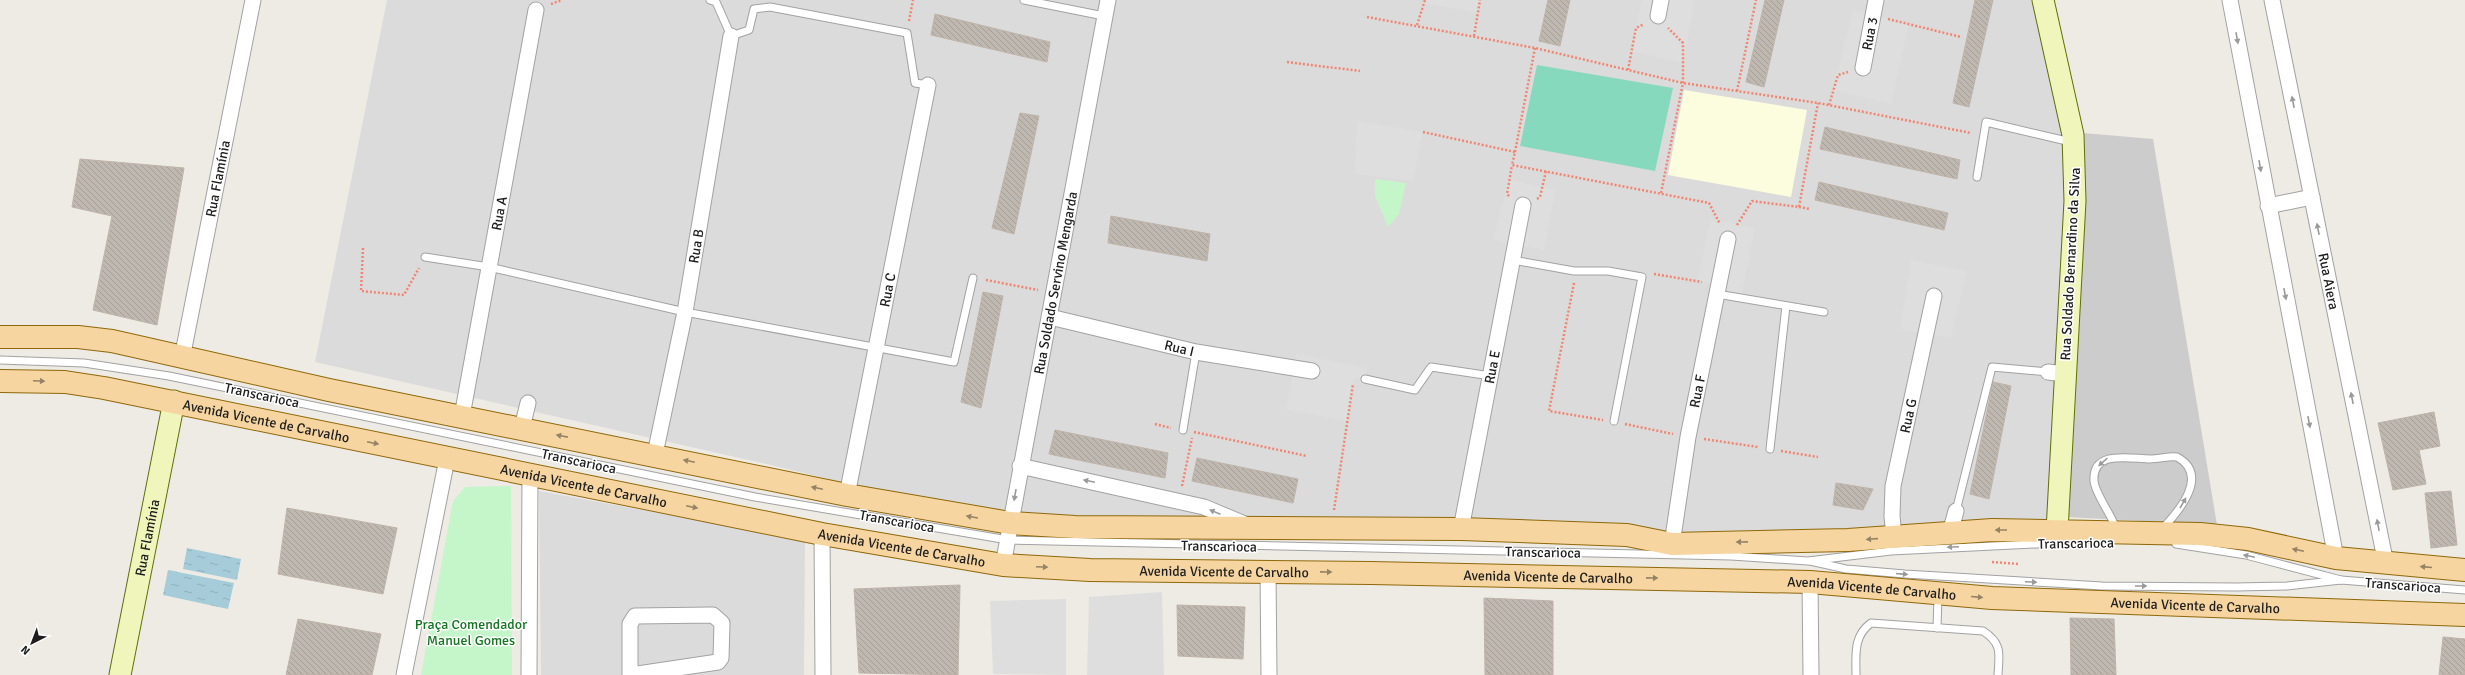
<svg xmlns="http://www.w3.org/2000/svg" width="2465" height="675" font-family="Signika,sans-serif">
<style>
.residential{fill:#dcdbdb}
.education{fill:#fcfddf}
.religious{fill:#ccc}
.park{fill:#c4f6ca}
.pitch{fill:#87d9bd}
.parking{fill:#dedede}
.water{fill:url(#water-ripples)}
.building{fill:url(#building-back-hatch);stroke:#bfb3a8}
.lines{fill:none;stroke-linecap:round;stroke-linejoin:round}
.lane-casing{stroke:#a2a2a2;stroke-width:9}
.street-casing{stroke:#a2a2a2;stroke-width:17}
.secondary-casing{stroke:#5f6f0b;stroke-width:23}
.primary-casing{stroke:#8f6809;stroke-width:24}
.path{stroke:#f18572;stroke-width:2.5;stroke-dasharray:2 2;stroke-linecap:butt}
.lane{stroke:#fff;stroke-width:7}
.street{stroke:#fff;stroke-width:15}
.secondary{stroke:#f0f6bb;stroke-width:21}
.primary{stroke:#f6d5a1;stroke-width:22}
.oneway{fill:#9a9a9a}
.oneway2{fill:#958366}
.labels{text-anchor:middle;stroke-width:3;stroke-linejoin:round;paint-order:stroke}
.street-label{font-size:14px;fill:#1e1e1e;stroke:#fff}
.park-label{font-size:14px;fill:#12761e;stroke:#fff}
</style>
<defs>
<pattern id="water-ripples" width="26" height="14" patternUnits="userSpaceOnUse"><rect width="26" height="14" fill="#a7ccd9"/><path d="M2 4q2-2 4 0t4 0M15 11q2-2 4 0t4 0" fill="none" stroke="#8fafba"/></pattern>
<pattern id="building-back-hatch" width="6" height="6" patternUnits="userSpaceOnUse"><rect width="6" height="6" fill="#bfb8b1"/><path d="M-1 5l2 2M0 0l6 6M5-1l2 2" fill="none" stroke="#a49e98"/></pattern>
</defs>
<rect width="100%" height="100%" fill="#eeebe4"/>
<g class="residential">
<polygon points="387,0 2038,0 2072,159 2056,522 1804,538 1010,523 775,466 315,362"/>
<polygon points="539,491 805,540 804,675 541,675"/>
</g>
<polygon class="education" points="1684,90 1807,110 1791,197 1668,175"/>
<polygon class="religious" points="2083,133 2153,139 2217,525 2066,517"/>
<g class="park">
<polygon points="1375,179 1406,183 1399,214 1388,227 1375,196"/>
<polygon points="511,486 512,675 421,675 453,501 465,487"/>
</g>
<polygon class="pitch" points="1537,65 1673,88 1655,171 1520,146"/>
<g class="parking">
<polygon points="1425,0 1481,0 1478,13 1424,3"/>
<polygon points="1642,0 1695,0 1683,63 1631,51"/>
<polygon points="1853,10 1909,24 1891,104 1833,90"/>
<polygon points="1357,121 1423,132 1413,181 1355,174"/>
<polygon points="1509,179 1555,191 1544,250 1493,240"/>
<polygon points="1711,219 1755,228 1741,298 1717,294 1720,285 1697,281"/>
<polygon points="1911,260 1967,271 1951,338 1900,329"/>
<polygon points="1296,354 1367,368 1365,379 1354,378 1348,421 1286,410"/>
<polygon points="1162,592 1164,675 1087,675 1089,597"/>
<polygon points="1066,599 1066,675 993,674 990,601"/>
</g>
<g class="water">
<polygon points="187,548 241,559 237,580 183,569"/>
<polygon points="168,570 234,583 228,609 163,595"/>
</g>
<g class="building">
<polygon points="1548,0 1570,0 1560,46 1539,41"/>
<polygon points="1765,0 1784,0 1764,87 1746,82"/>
<polygon points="1975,0 1993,0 1969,107 1953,103"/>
<polygon points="935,14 1050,42 1047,62 931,35"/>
<polygon points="1020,113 1039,116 1014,234 992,228"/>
<polygon points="1825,127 1960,160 1957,179 1820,149"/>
<polygon points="80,159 184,168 157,325 93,310 112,216 72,207"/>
<polygon points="1819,182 1948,213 1944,230 1815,200"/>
<polygon points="1111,216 1210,234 1207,261 1108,243"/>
<polygon points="983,292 1003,296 981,408 961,402"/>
<polygon points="1993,382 2011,386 1989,499 1970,494"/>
<polygon points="2434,412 2440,446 2419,450 2426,484 2393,490 2378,423"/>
<polygon points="1055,430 1168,453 1165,478 1049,454"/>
<polygon points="1197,458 1298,479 1293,503 1192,481"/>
<polygon points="1836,483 1873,489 1863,510 1833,505"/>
<polygon points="2451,491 2457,545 2431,548 2425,493"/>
<polygon points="287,508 397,528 383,594 278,574"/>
<polygon points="960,585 958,675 859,673 854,589"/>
<polygon points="1484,598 1553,601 1553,675 1485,675"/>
<polygon points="1177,605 1245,607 1243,659 1178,656"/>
<polygon points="2070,618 2114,619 2116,675 2071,675"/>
<polygon points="298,619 381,634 372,675 286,675"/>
<polygon points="2443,637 2465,639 2465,675 2439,675"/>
</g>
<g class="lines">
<g class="lane-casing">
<g id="lane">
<polyline points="710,0 716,2 731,36 749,30 754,9 770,7 907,33 915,83 928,85"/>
<polyline points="1024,0 1104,16"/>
<polyline points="1977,177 1986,122 2071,142"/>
<polyline points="425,257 489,267 685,312 954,362 973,278"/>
<polyline points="1513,260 1574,271 1608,271 1642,277 1614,421"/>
<polyline points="1717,294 1824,312"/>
<polyline points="0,360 84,363 169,376 755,497 1008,540 1731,556 1808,561 1891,551 2076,542"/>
<polyline points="1365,379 1415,390 1431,367 1491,376"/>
<polyline points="1183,430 1196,352"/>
<polyline points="1770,449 1786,306"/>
<polyline points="1956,511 1992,367 2048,372"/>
<path d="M2117,531C2112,515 2095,494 2094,481C2092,449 2131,459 2150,459C2159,459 2168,456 2177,457C2210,475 2179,511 2163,528"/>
<polyline points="2176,544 2246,555 2341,580"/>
<polyline points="1810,561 1846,569 1905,574 2102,586 2236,587 2287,586 2341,580 2465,590"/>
<polyline points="1937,628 1938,596"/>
<path d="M1856,675C1856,655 1853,636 1871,623L1983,631C2003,644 1999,654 1998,675"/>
</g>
</g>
<g class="street-casing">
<g id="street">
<polyline points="2230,0 2336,558"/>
<path id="s1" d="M2272,0L2386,564"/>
<polyline points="1658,16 1661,0"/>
<path id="s2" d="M1863,68L1876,0"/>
<polyline points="2268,206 2312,197"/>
<path id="s3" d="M1050,317L1196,352L1312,371"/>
<path id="s4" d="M182,358L253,0"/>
<polyline points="2048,372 2065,374"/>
<path id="s5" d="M462,416L536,10"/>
<polyline points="522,428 528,403"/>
<path id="s6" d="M655,454L685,312L731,36"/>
<polyline points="1020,466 1204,507 1247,525"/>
<path id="s7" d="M847,495L928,85"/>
<path id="s8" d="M1461,529L1523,205"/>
<polyline points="1950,533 1956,511"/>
<polyline points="822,534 823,675"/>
<path id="s9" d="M1894,537L1892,516L1893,486L1934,296"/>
<path id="s10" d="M1672,544L1688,437L1728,239"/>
<path id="s11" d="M1003,565L1108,0"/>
<polyline points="1268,571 1269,675"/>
<polyline points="1810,582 1811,675"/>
<polyline points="404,675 447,459"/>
<polyline points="529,675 530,473"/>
<polyline points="630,675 630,624 635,616 713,615 722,623 721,658 718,662 631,675"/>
</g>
</g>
<g class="secondary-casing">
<g id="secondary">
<polyline points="2043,0 2073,135 2075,201 2057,531"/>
<path id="s12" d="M120,675L174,401"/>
</g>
</g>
<g class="primary-casing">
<g id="primary">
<polyline points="0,337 78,337 112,341 329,390 847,495 1010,523 1075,527 1461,529 1627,535 1672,544 1848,540 1992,530 2200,534 2248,539 2336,558 2465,570"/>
<path id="s13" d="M0,381L65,382L104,388L822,534L1003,565L1090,570L1371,573L1810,582L1992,598L2465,615"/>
</g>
</g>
<g class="path">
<polyline points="551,4 562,0"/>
<polyline points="1367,17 1535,48 1683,83 1818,103 1971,133"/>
<polyline points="1888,19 1961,37"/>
<polyline points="909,21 913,0"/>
<polyline points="1417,25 1425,0"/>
<polyline points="1474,36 1480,0"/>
<polyline points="1287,62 1360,71"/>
<polyline points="1628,70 1636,28 1644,24"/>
<polyline points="1737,91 1756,0"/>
<polyline points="1829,105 1838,75 1848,72"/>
<polyline points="1423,132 1515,152 1512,165 1709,203 1720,224"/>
<polyline points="1515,152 1535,48"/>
<polyline points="1661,193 1683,83 1683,43 1668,28"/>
<polyline points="1509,196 1507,194 1512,165"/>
<polyline points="1537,199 1540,197 1546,171"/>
<polyline points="1799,207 1810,209"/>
<polyline points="1737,225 1752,201 1799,207 1818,103"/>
<polyline points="363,248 361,291 404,295 419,268"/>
<polyline points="1654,274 1702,282"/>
<polyline points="986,280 1038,290"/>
<polyline points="1574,283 1549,411 1603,420"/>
<polyline points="1155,424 1171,428"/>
<polyline points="1625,424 1673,434"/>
<polyline points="1194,432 1307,456"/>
<polyline points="1704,439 1758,447"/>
<polyline points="1781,451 1818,457"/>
<polyline points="1182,486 1192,438"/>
<polyline points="1334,510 1353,384"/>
<polyline points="1992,562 2019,564"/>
</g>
<use href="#lane" class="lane"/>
<use href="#street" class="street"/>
<use href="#secondary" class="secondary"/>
<use href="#primary" class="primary"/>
</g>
<defs><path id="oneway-solid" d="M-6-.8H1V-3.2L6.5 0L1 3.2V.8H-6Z"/></defs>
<g class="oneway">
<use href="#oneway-solid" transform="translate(2237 38) rotate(80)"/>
<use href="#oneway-solid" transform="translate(2293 102) rotate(-101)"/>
<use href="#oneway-solid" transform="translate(2260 166) rotate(80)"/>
<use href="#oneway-solid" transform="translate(2318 229) rotate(-101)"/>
<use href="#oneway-solid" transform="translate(2285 294) rotate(79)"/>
<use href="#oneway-solid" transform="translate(2352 398) rotate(-101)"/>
<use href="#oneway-solid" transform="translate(2309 422) rotate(79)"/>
<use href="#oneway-solid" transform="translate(2103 462) rotate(138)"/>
<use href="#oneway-solid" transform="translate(1089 481) rotate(-168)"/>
<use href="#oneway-solid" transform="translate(1015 495) rotate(100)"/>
<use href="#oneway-solid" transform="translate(2183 503) rotate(-60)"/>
<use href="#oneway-solid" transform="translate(1215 512) rotate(-158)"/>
<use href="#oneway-solid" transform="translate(2378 525) rotate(-101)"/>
<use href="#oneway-solid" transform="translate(1953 547) rotate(177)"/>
<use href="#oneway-solid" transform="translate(2249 556) rotate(-168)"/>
<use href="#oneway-solid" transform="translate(1902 574) rotate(5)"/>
<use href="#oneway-solid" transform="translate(2031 582) rotate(2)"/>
<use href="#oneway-solid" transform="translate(2141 586)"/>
</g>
<g class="oneway2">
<use href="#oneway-solid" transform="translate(39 381) rotate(3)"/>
<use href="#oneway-solid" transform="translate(562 436) rotate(-169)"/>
<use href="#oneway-solid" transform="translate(373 443) rotate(12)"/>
<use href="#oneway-solid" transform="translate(689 461) rotate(-168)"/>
<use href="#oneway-solid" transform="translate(817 488) rotate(-168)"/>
<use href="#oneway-solid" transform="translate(692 507) rotate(12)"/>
<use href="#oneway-solid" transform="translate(972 517) rotate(-170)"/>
<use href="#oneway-solid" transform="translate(2001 530) rotate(-180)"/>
<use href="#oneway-solid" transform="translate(1872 539) rotate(176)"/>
<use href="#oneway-solid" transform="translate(1742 542) rotate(179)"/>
<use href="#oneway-solid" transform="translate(2298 550) rotate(-168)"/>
<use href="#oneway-solid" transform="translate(1042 567) rotate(3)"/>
<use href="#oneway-solid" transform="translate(2426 567) rotate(-175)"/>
<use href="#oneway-solid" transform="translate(1326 572) rotate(1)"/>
<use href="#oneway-solid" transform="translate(1652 578) rotate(1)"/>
<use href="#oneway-solid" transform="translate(1977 597) rotate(5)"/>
</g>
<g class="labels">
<g class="street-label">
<text dy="5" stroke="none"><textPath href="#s2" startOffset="35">Rua 3</textPath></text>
<text dy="5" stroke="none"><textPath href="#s4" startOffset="183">Rua Flamínia</textPath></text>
<text dy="5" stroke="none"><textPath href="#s5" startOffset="206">Rua A</textPath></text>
<text dy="5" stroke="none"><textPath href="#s6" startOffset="212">Rua B</textPath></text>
<text transform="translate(2070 264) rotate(-87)" y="5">Rua Soldado Bernardino da Silva</text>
<text dy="5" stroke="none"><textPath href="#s11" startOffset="287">Rua Soldado Servino Mengarda</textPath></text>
<text dy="5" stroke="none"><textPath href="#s1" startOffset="287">Rua Aiera</textPath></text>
<text dy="5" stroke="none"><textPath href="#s7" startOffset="209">Rua C</textPath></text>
<text dy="5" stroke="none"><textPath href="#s3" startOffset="133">Rua I</textPath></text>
<text dy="5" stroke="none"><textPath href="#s8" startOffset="165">Rua E</textPath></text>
<text dy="5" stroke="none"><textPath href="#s10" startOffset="155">Rua F</textPath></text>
<text transform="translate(262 395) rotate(12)" y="5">Transcarioca</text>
<text dy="5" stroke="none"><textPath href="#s9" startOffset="123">Rua G</textPath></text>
<text dy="5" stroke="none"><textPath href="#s13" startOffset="270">Avenida Vicente de Carvalho</textPath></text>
<text transform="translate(579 461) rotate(12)" y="5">Transcarioca</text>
<text dy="5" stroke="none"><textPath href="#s13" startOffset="594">Avenida Vicente de Carvalho</textPath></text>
<text transform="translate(897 521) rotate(10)" y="5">Transcarioca</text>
<text dy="5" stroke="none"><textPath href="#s12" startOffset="140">Rua Flamínia</textPath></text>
<text transform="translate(2076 543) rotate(-1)" y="5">Transcarioca</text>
<text transform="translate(1219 546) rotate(1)" y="5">Transcarioca</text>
<text dy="5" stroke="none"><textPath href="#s13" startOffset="918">Avenida Vicente de Carvalho</textPath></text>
<text transform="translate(1543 552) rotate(1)" y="5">Transcarioca</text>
<text dy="5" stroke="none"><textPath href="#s13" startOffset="1242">Avenida Vicente de Carvalho</textPath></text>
<text dy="5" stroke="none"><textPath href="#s13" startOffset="1566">Avenida Vicente de Carvalho</textPath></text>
<text transform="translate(2403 585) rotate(4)" y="5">Transcarioca</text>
<text dy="5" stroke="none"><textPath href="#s13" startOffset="1890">Avenida Vicente de Carvalho</textPath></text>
<text dy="5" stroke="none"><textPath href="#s13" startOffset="2214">Avenida Vicente de Carvalho</textPath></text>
</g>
<g class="park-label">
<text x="471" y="629">Praça Comendador<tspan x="471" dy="16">Manuel Gomes</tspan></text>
</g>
</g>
<g transform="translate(32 643) rotate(222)" stroke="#ffffff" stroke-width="3" paint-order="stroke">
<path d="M0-3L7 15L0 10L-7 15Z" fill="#1e1e1e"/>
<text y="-6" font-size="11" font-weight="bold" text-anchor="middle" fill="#1e1e1e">N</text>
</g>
</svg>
